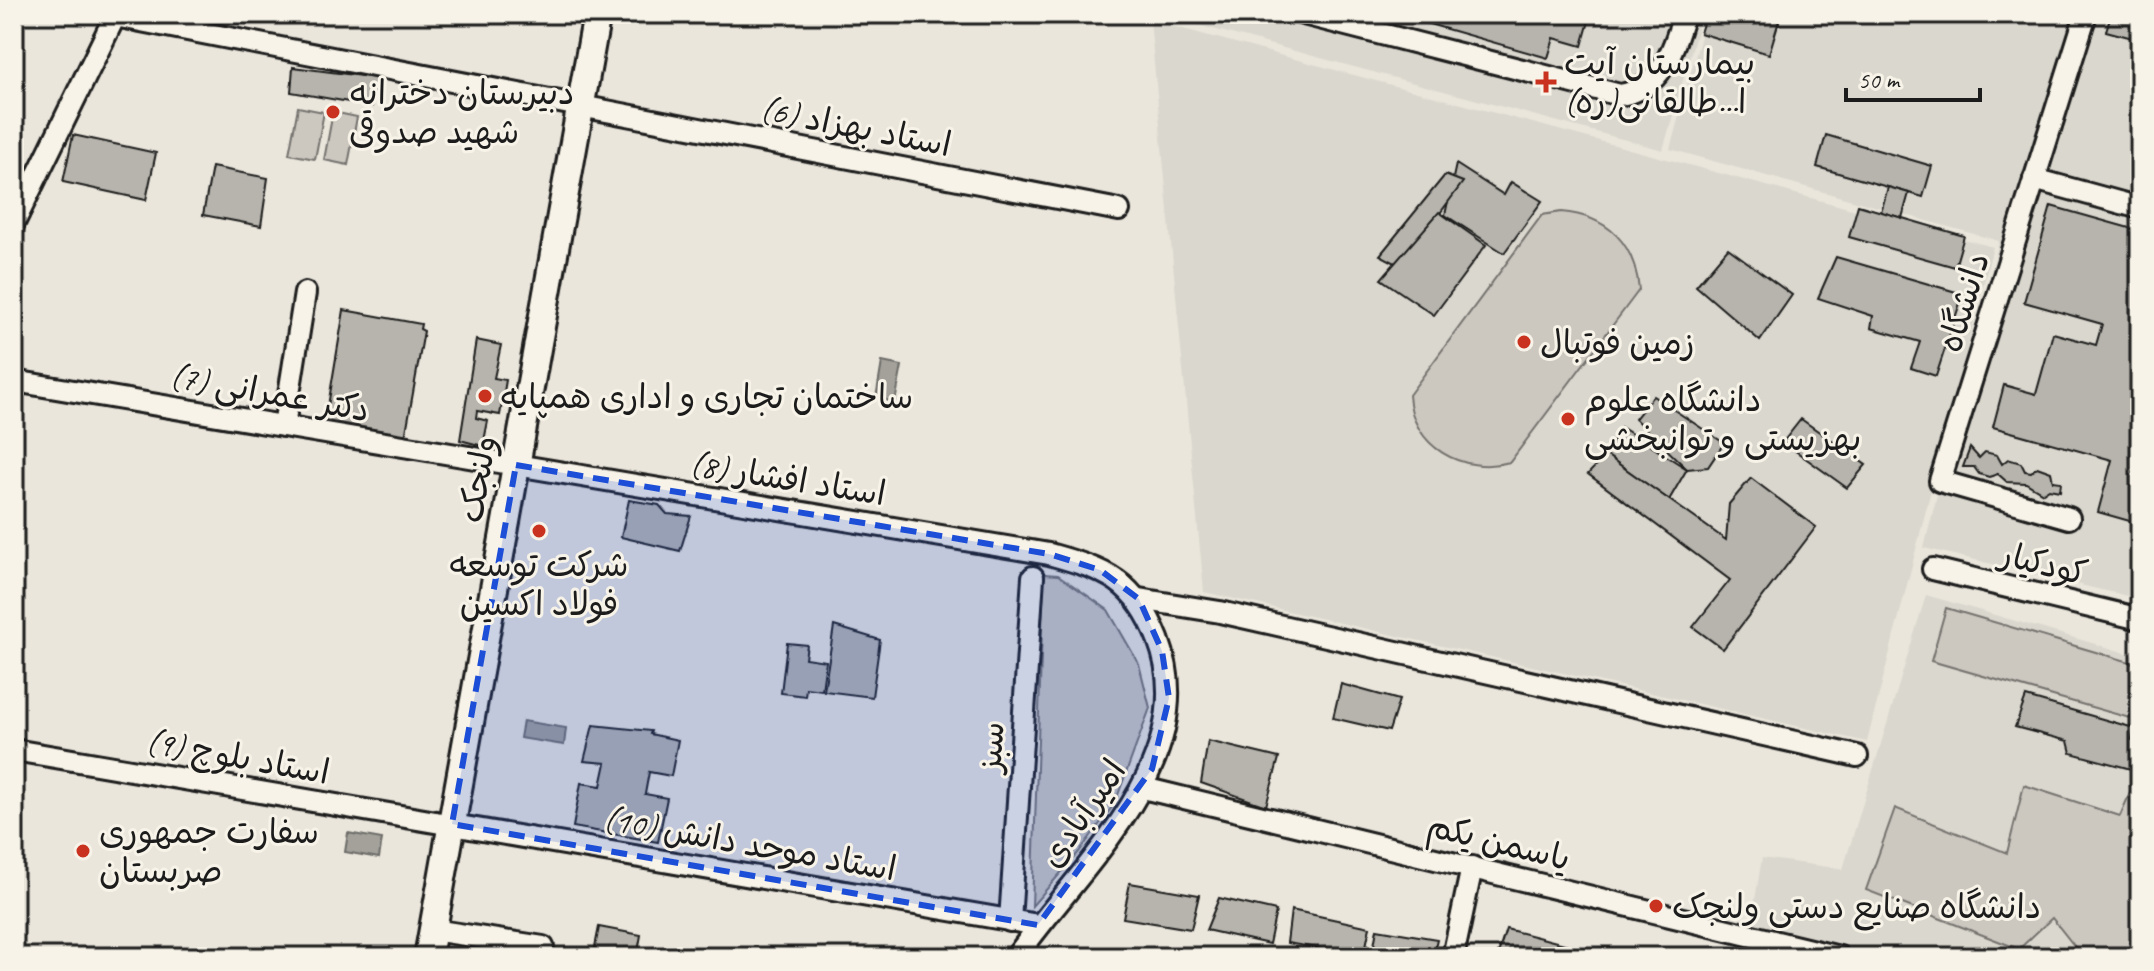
<svg xmlns="http://www.w3.org/2000/svg" width="2154" height="971" font-family="Caveat,'Playpen Sans Arabic',sans-serif">
<style>
.built{fill:#dad7ce}
.green{fill:#ccc8c0;stroke:#74726e;stroke-width:2}
.water{fill:#a3a19a;stroke:#6d6c68;stroke-width:2}
.building{fill:#b6b4ac;stroke:#1c1c1c;stroke-width:2}
.lines{fill:none;stroke-linecap:round;stroke-linejoin:round}
.minor-casing{stroke:#1c1c1c;stroke-width:26}
.major-casing{stroke:#1c1c1c;stroke-width:32}
.minor{stroke:#f7f3e8;stroke-width:20}
.major{stroke:#f7f3e8;stroke-width:26}
.marked{fill:#1d4ed8;fill-opacity:0.2;stroke:#1d4ed8;stroke-width:6;stroke-dasharray:16 10;stroke-linejoin:round}
.poi-dot{fill:#c8321e;stroke:#f7f3e8;stroke-width:3}
.labels{text-anchor:middle;stroke-width:6;stroke-linejoin:round;paint-order:stroke}
.poi-label{font-size:34px;fill:#1c1c1c;stroke:#f7f3e8;text-anchor:start}
.street-label{font-size:34px;fill:#1c1c1c;stroke:#f7f3e8}
</style>
<rect width="100%" height="100%" fill="#eae6dc"/>
<filter id="ink" filterUnits="userSpaceOnUse"><feTurbulence type="fractalNoise" baseFrequency=".0125" numOctaves="2"/><feDisplacementMap in="SourceGraphic" scale="16" xChannelSelector="R" yChannelSelector="G"/><feConvolveMatrix kernelMatrix="1 2 1 2 8 2 1 2 1" color-interpolation-filters="sRGB"/></filter>
<g filter="url(#ink)">
<g class="built">
<polygon points="1157,14 1702,14 1663,150"/>
<polygon points="1707,14 2140,14 2140,599 1924,548 1999,241 1670,149"/>
<polygon points="1150,20 1993,247 1867,742 1204,592"/>
<polygon points="1926,595 2140,657 2140,957 1884,957 1751,924 1762,858 1843,869"/>
</g>
<g class="green">
<polygon points="298,107 324,112 315,159 289,154"/>
<polygon points="333,112 357,117 348,165 324,160"/>
<path d="M1561,212C1608,216 1635,243 1639,290L1510,462C1462,475 1412,447 1409,395L1542,215Z"/>
<polygon points="1044,574 1058,575 1108,610 1139,664 1150,708 1115,803 1079,852 1032,906"/>
<polygon points="1946,608 2140,665 2140,721 1931,661"/>
<polygon points="2140,770 2140,957 2083,957 2052,918 2019,949 1866,890 1895,808 2007,853 2024,785 2120,816"/>
</g>
<g class="water">
<polygon points="882,362 902,366 895,402 876,398"/>
<polygon points="523,721 566,728 564,745 520,738"/>
<polygon points="348,833 382,839 379,858 345,852"/>
</g>
<g class="building">
<polygon points="1394,14 1591,14 1582,46 1554,38 1548,58"/>
<polygon points="1706,14 1781,14 1769,54 1700,33"/>
<polygon points="2111,14 2140,14 2140,40 2106,31"/>
<polygon points="293,67 377,78 372,106 291,92"/>
<polygon points="73,135 156,153 146,200 63,182"/>
<polygon points="1826,135 1932,166 1923,197 1817,167"/>
<polygon points="1456,164 1504,195 1511,182 1542,201 1504,253 1445,215"/>
<polygon points="212,167 268,178 261,226 203,215"/>
<polygon points="1445,175 1463,182 1401,266 1380,255"/>
<polygon points="1888,187 1909,193 1902,218 1881,212"/>
<polygon points="1858,205 1964,236 1955,267 1849,237"/>
<polygon points="2051,206 2140,231 2140,524 2098,512 2112,460 1993,427 2004,385 2036,394 2053,333 2096,345 2102,324 2024,302"/>
<polygon points="1439,212 1486,245 1434,315 1381,279"/>
<polygon points="1728,248 1792,295 1760,341 1696,286"/>
<polygon points="1836,257 1963,294 1936,376 1911,368 1920,342 1871,328 1873,316 1818,298"/>
<polygon points="344,310 421,324 420,329 424,331 405,438 325,424"/>
<polygon points="476,340 501,345 494,378 506,380 500,415 477,411 476,418 488,421 483,446 460,440"/>
<polygon points="1653,396 1724,443 1708,467 1687,469 1635,419"/>
<polygon points="1801,419 1866,465 1847,488 1783,442"/>
<polygon points="1621,427 1687,469 1669,500 1606,455"/>
<polygon points="1970,448 1979,458 1985,452 1997,455 2002,464 2008,459 2021,463 2025,471 2031,472 2037,467 2051,472 2053,481 2061,482 2060,491 2049,489 2043,493 2026,483 2007,482 1998,474 1989,477 1979,474 1974,467 1963,467"/>
<polygon points="1606,455 1726,540 1729,504 1751,478 1816,527 1723,649 1693,627 1730,580 1588,474"/>
<polygon points="629,500 659,505 667,514 691,516 680,551 621,537"/>
<polygon points="834,626 880,640 872,697 824,691"/>
<polygon points="787,643 807,645 805,658 826,661 822,690 806,688 805,696 781,693"/>
<polygon points="1341,684 1399,700 1389,731 1333,718"/>
<polygon points="2026,697 2134,728 2132,740 2140,741 2140,746 2131,769 2071,753 2068,741 2015,727"/>
<polygon points="593,725 651,731 650,734 678,740 671,776 649,772 645,794 667,798 658,842 573,827 581,783 601,786 606,763 584,761"/>
<polygon points="1208,741 1279,758 1266,806 1201,783"/>
<polygon points="1130,883 1199,895 1191,929 1123,918"/>
<polygon points="1219,898 1276,911 1269,944 1206,930"/>
<polygon points="1291,910 1370,927 1364,956 1287,943"/>
<polygon points="599,927 641,935 637,957 593,957"/>
<polygon points="1377,929 1437,939 1435,947 1452,950 1451,957 1372,957"/>
<polygon points="1506,929 1572,946 1569,957 1497,957"/>
<polygon points="1599,948 1633,957 1596,957"/>
</g>
<g class="lines">
<g class="minor-casing">
<g id="minor">
<path d="M1303,14L1620,95C1661,89 1674,50 1684,14"/>
<polyline points="115,16 1119,210"/>
<polyline points="2034,179 2140,208"/>
<polyline points="14,223 116,14"/>
<path d="M14,381L1049,554C1106,570 1135,580 1158,639C1205,760 1079,867 1016,957"/>
<polyline points="284,426 305,293"/>
<polyline points="2069,518 1940,481 2086,14"/>
<polyline points="1933,569 2140,619"/>
<polyline points="1139,599 1220,612 1857,756"/>
<polyline points="14,750 1038,925"/>
<polyline points="1143,788 1839,957"/>
<polyline points="1010,921 1033,577"/>
<polyline points="433,930 543,947"/>
<polyline points="1453,957 1472,867"/>
</g>
</g>
<g class="major-casing">
<polyline id="major" points="428,957 597,14"/>
</g>
<use href="#minor" class="minor"/>
<use href="#major" class="major"/>
</g>
</g>
<path class="marked" d="M516,465L1049,554L1100,570L1139,599L1162,651L1169,698L1152,769L1038,925L452,824Z"/>
<g class="poi-dot">
<path d="M1542 70h8v8h8v8h-8v8h-8v-8h-8v-8h8z"/>
<circle cx="333" cy="112" r="8"/>
<circle cx="1524" cy="342" r="8"/>
<circle cx="485" cy="396" r="8"/>
<circle cx="1568" cy="419" r="8"/>
<circle cx="539" cy="531" r="8"/>
<circle cx="83" cy="851" r="8"/>
<circle cx="1656" cy="906" r="8"/>
</g>
<g class="labels">
<g class="poi-label">
<text x="1564" y="74">بیمارستان آیت<tspan x="1564" dy="39">ا...طالقانی(ره)</tspan></text>
<text x="349" y="104">دبیرستان دخترانه<tspan x="349" dy="39">شهید صدوقی</tspan></text>
<text x="1540" y="354">زمین فوتبال</text>
<text x="501" y="408">ساختمان تجاری و اداری همپایه</text>
<text x="1584" y="411">دانشگاه علوم<tspan x="1584" dy="39">بهزیستی و توانبخشی</tspan></text>
<text x="539" y="576" text-anchor="middle">شرکت توسعه<tspan x="539" dy="39">فولاد اکسین</tspan></text>
<text x="99" y="843">سفارت جمهوری<tspan x="99" dy="39">صربستان</tspan></text>
<text x="1672" y="918">دانشگاه صنایع دستى ولنجک</text>
</g>
<g class="street-label">
<text transform="translate(856 126) rotate(11)" y="12">استاد بهزاد (6)</text>
<text transform="translate(1963 302) rotate(-73)" y="12">دانشگاه</text>
<text transform="translate(270 392) rotate(10)" y="12">دکتر عمرانی (7)</text>
<text transform="translate(788 478) rotate(9)" y="12">استاد افشار (8)</text>
<text transform="translate(477 479) rotate(-80)" y="12">ولنجک</text>
<text transform="translate(2044 563) rotate(14)" y="12">کودکیار</text>
<text transform="translate(990 747) rotate(-86)" y="12">سبز</text>
<text transform="translate(238 756) rotate(10)" y="12">استاد بلوچ (9)</text>
<text transform="translate(1082 813) rotate(-55)" y="12">امیرآبادی</text>
<text transform="translate(1499 841) rotate(14)" y="12">یاسمن یکم</text>
<text transform="translate(750 843) rotate(10)" y="12">استاد موحد دانش (10)</text>
</g>
</g>
<rect width="2154" height="971" fill="none" stroke="#f7f3e8" stroke-width="48"/>
<rect x="24" y="24" width="2106" height="923" fill="none" stroke="#1c1c1c" stroke-width="3" filter="url(#ink)"/>
<path d="M1846 88v12h134v-12" fill="none" stroke="#1c1c1c" stroke-width="4"/>
<text x="1858" y="88" font-size="24" fill="#1c1c1c" stroke="#f7f3e8" stroke-width="6" paint-order="stroke">50 m</text>
</svg>
